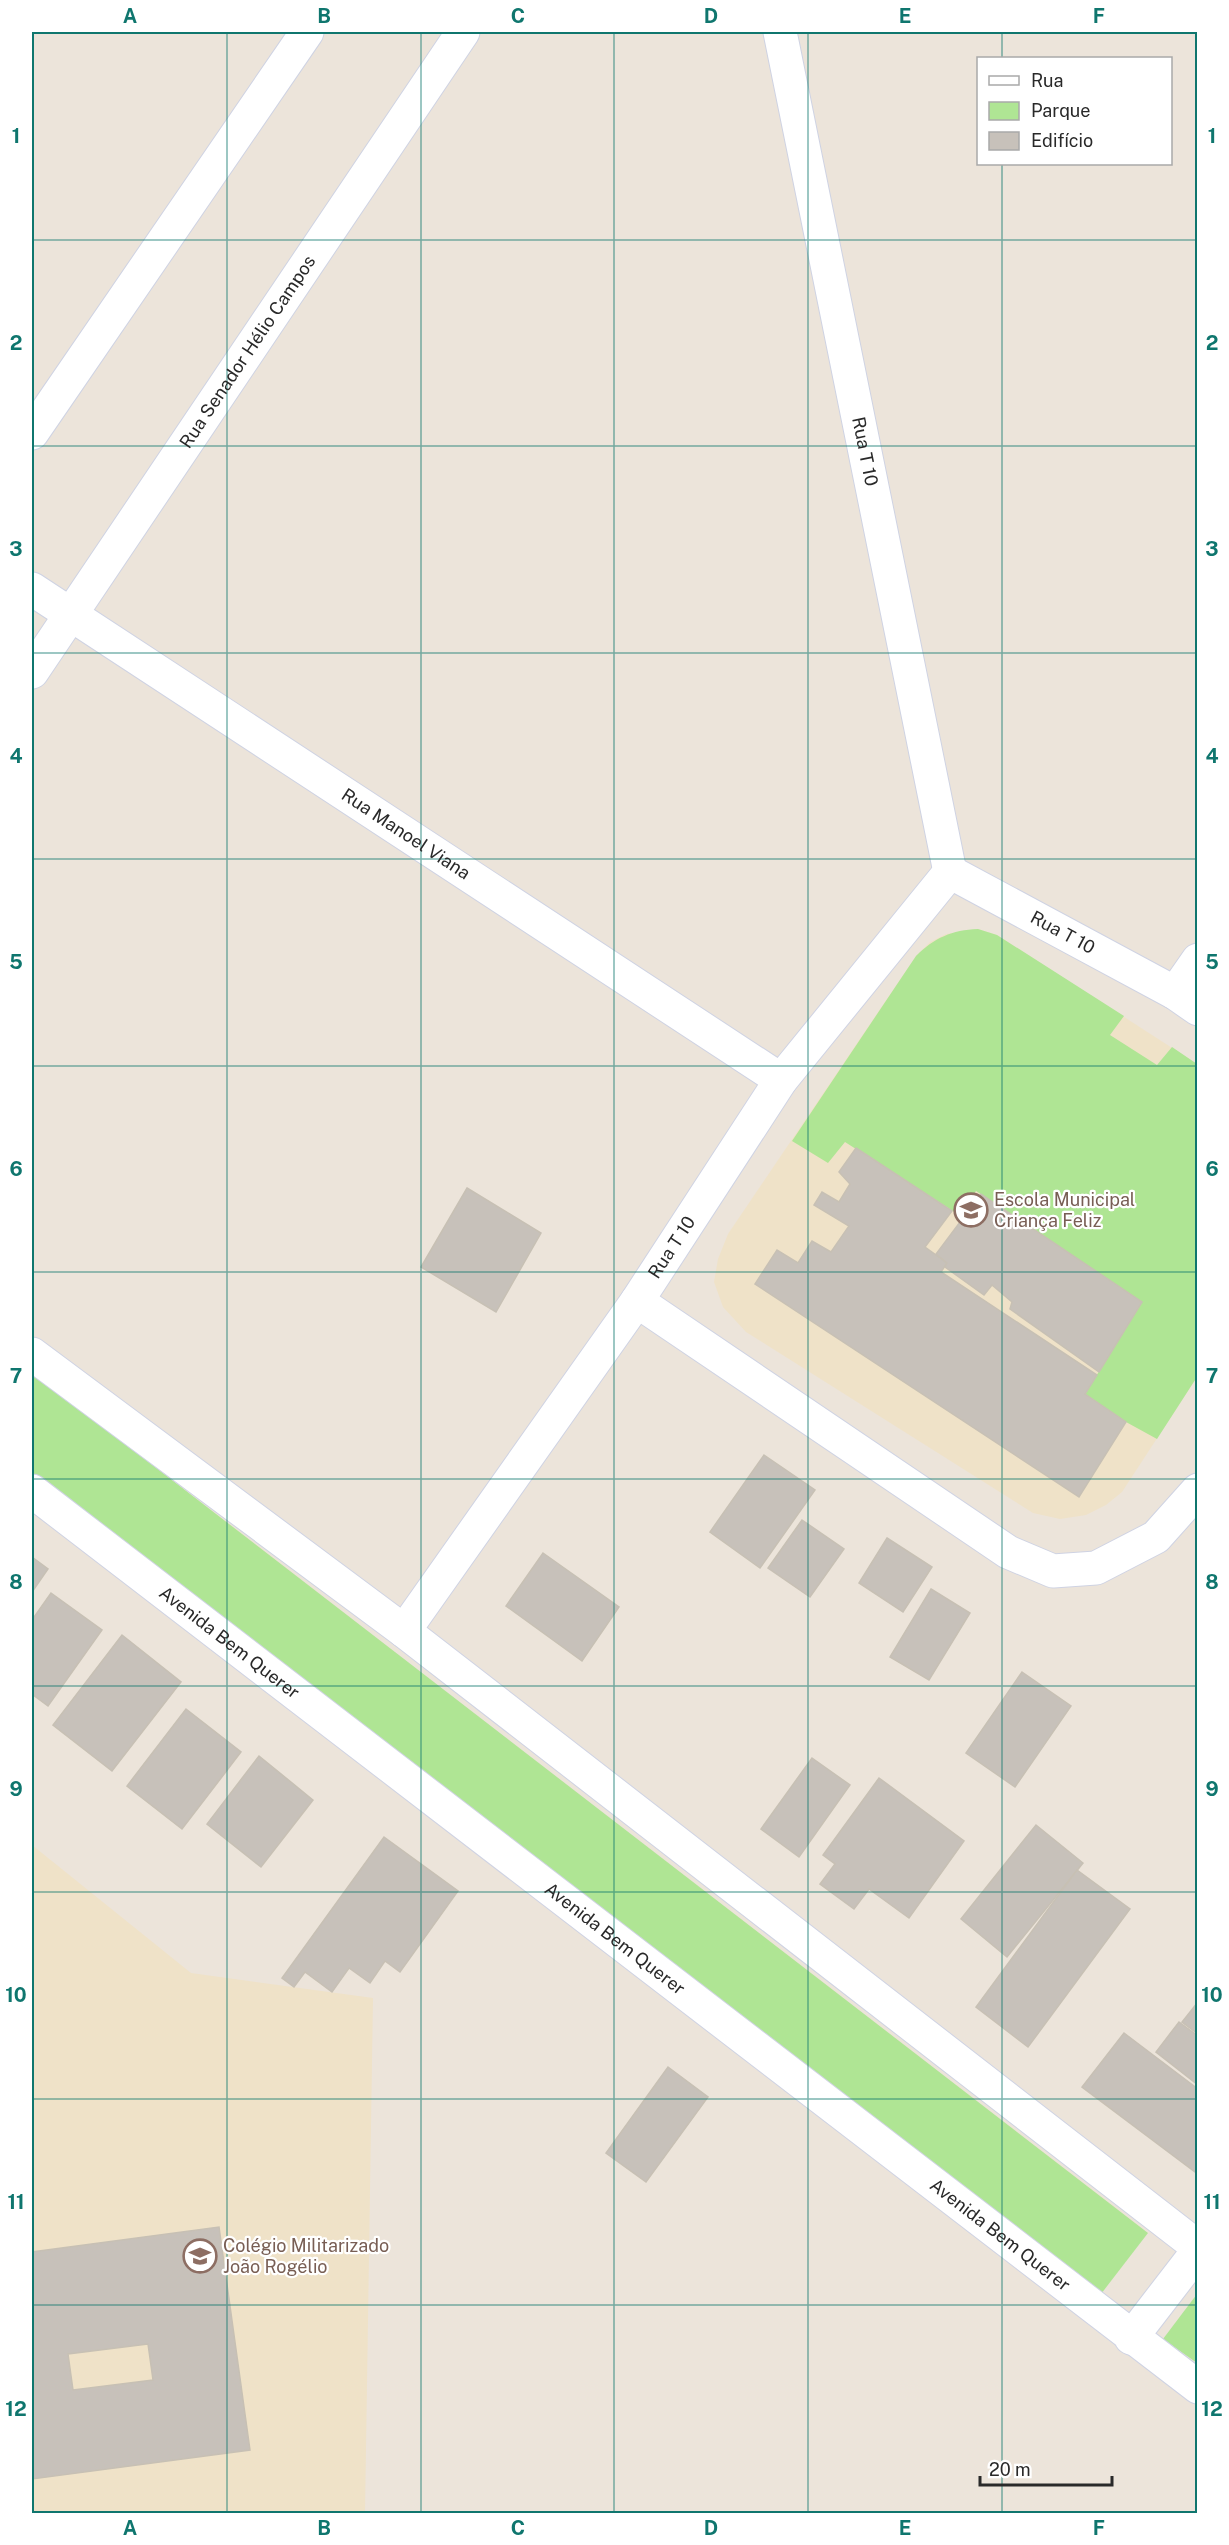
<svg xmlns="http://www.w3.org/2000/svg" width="1229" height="2545" font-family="'Public Sans',sans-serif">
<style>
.education{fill:#efe2c8}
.green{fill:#afe594}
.building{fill:#c7c1ba;stroke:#c7c0b4;stroke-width:1.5;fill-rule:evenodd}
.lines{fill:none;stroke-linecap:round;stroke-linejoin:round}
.street-casing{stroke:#cfd3e3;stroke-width:35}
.secondary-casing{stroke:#cfd3e3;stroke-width:35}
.street{stroke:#fff;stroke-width:33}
.secondary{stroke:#fff;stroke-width:33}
.grid{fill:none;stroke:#0f766e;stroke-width:1.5;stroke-opacity:0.55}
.labels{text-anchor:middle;stroke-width:4.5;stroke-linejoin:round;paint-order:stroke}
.street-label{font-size:18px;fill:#292929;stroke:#fff}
.education-label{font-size:18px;fill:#785e54;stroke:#fff;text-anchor:start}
.neatline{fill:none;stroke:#0f766e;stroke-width:2}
.grid-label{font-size:20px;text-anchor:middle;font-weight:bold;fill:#0f766e}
</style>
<rect width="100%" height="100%" fill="#ece4da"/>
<g class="education">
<polygon points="978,929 997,935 1197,1064 1197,1377 1122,1492 1106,1505 1086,1515 1060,1519 1033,1513 746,1332 723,1307 714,1282 718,1259 728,1234 916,956 930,942 946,934"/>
<polygon points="32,1845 191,1973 373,1998 365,2513 32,2513"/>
</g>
<g class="green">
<path d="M978,929L997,935L1124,1016L1110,1035L1157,1065L1172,1047L1197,1064V1377L1157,1439L1126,1422L1085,1394L1142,1302L976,1191L959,1215L845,1142L828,1163L792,1141L916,956C934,938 952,930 978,929Z"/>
<polygon points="32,1372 1148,2233 1101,2294 32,1484"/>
<polygon points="1197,2294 1197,2363 1163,2339"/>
</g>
<g class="building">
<polygon points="856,1148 952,1211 925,1247 947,1263 941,1272 1097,1375 1085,1394 1126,1422 1079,1497 755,1284 777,1250 798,1263 812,1241 831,1252 849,1226 814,1205 822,1192 839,1202 850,1184 839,1172"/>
<polygon points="467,1188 541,1233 496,1312 421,1267"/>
<polygon points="981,1194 1142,1302 1099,1372 1010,1309 1012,1302 992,1285 984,1295 945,1267 947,1263 936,1254"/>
<polygon points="764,1455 815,1490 760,1568 710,1532"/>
<polygon points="802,1520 844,1549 810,1597 768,1568"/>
<polygon points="887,1538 932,1567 903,1612 859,1583"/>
<polygon points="543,1553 619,1607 582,1661 506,1606"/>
<polygon points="32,1557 48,1569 32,1592"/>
<polygon points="931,1589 970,1613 929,1680 890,1657"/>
<polygon points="51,1593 102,1630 48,1706 32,1694 32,1620"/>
<polygon points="122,1635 181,1682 112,1771 53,1725"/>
<polygon points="1022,1672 1071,1706 1015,1787 966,1753"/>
<polygon points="186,1709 241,1752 182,1829 127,1786"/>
<polygon points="259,1756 313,1800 261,1867 207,1824"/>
<polygon points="812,1758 850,1785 799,1857 761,1829"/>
<polygon points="879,1778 964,1841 909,1918 869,1889 854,1909 820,1884 835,1864 823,1855"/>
<polygon points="1036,1825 1083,1863 1007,1957 961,1919"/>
<polygon points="384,1837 458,1891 400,1972 385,1961 370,1983 349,1968 332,1992 305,1972 294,1987 282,1978"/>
<polygon points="1077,1870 1130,1909 1028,2047 976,2007"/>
<polygon points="1198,2002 1198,2034 1182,2022"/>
<polygon points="1179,2022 1198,2036 1198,2085 1156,2052"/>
<polygon points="1124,2033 1198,2089 1198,2168 1195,2172 1082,2087"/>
<polygon points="668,2067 708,2097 646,2182 606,2153"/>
<path d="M219,2227L250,2450L32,2479V2252ZM148,2344L153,2380L73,2390L68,2354Z"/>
</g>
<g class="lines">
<g class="street-casing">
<g id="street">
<path id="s1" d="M780,32L950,872"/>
<path id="s2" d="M32,589L781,1080"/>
<path id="s3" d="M950,872L1175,993L1198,1009"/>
<polyline points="1175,993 1198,960"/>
<polyline points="637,1301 1008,1552 1053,1571 1096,1568 1156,1537 1198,1490"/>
<path id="s4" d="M404,1631L637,1301L781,1080L950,872"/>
</g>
</g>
<g class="secondary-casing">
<g id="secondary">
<polyline points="32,433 307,32"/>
<path id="s5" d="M32,672L463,32"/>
<polyline points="32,1354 404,1631 1198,2247"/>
<path id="s6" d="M32,1491L1198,2387"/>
<polyline points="1131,2338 1198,2251"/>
</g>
</g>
<use href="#street" class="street"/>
<use href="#secondary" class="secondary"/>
</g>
<path class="grid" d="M227,32V2514M421,32V2514M614,32V2514M808,32V2514M1002,32V58M1002,164V2514M32,240H1198M32,446H1198M32,653H1198M32,859H1198M32,1066H1198M32,1272H1198M32,1479H1198M32,1686H1198M32,1892H1198M32,2099H1198M32,2305H1198"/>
<defs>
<g id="school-ring" transform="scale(1.725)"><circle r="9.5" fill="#fff" stroke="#8d6e63" stroke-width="1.5"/><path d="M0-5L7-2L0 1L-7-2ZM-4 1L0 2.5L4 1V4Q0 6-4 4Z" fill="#8d6e63"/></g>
</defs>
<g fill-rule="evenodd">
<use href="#school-ring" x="971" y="1210"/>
<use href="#school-ring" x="200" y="2256"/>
</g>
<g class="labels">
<g class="street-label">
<text dy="6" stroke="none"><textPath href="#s5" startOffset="386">Rua Senador Hélio Campos</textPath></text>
<text dy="6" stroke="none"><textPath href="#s1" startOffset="428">Rua T 10</textPath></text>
<text dy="6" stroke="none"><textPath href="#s2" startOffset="447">Rua Manoel Viana</textPath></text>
<text dy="6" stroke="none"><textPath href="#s3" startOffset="128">Rua T 10</textPath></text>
<text dy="6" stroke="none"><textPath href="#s4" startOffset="468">Rua T 10</textPath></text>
<text dy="6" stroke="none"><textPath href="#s6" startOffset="249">Avenida Bem Querer</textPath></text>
<text dy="6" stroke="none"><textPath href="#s6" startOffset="735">Avenida Bem Querer</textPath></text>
<text dy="6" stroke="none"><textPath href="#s6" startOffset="1221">Avenida Bem Querer</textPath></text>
</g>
<g class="education-label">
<text x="994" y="1206">Escola Municipal<tspan x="994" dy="21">Criança Feliz</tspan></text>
<text x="223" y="2252">Colégio Militarizado<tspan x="223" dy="21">João Rogélio</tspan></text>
</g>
</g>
<rect width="1229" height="2545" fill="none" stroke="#ffffff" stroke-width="66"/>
<rect x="977" y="57" width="195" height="108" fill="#ffffff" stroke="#a9a9a9" stroke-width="1.5"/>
<rect x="989" y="76" width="30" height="9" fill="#ffffff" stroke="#a9a9a9" stroke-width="1.5"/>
<text x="1031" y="87" font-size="18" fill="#292929">Rua</text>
<rect x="989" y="102" width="30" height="18" fill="#afe594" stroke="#a9a9a9" stroke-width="1.5"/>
<text x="1031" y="117" font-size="18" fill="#292929">Parque</text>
<rect x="989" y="132" width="30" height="18" fill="#c7c1ba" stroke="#a9a9a9" stroke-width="1.5"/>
<text x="1031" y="147" font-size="18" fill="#292929">Edifício</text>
<path d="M980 2476v9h132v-9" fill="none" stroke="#292929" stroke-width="3"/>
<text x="989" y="2476" font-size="18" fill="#292929" stroke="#ffffff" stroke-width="4.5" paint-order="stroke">20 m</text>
<rect x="33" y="33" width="1163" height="2479" class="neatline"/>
<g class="grid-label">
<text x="130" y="23">A</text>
<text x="324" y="23">B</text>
<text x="518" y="23">C</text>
<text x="711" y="23">D</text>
<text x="905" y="23">E</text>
<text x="1099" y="23">F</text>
<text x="16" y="143">1</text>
<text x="1212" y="143">1</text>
<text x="16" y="350">2</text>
<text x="1212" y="350">2</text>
<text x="16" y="556">3</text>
<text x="1212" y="556">3</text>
<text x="16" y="763">4</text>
<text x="1212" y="763">4</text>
<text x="16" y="969">5</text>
<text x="1212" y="969">5</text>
<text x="16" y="1176">6</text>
<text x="1212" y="1176">6</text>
<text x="16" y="1383">7</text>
<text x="1212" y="1383">7</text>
<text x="16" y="1589">8</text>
<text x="1212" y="1589">8</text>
<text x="16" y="1796">9</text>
<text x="1212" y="1796">9</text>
<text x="16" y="2002">10</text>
<text x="1212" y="2002">10</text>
<text x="16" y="2209">11</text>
<text x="1212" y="2209">11</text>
<text x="16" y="2416">12</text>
<text x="1212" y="2416">12</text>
<text x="130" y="2535">A</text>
<text x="324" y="2535">B</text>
<text x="518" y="2535">C</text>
<text x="711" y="2535">D</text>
<text x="905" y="2535">E</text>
<text x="1099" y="2535">F</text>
</g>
</svg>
